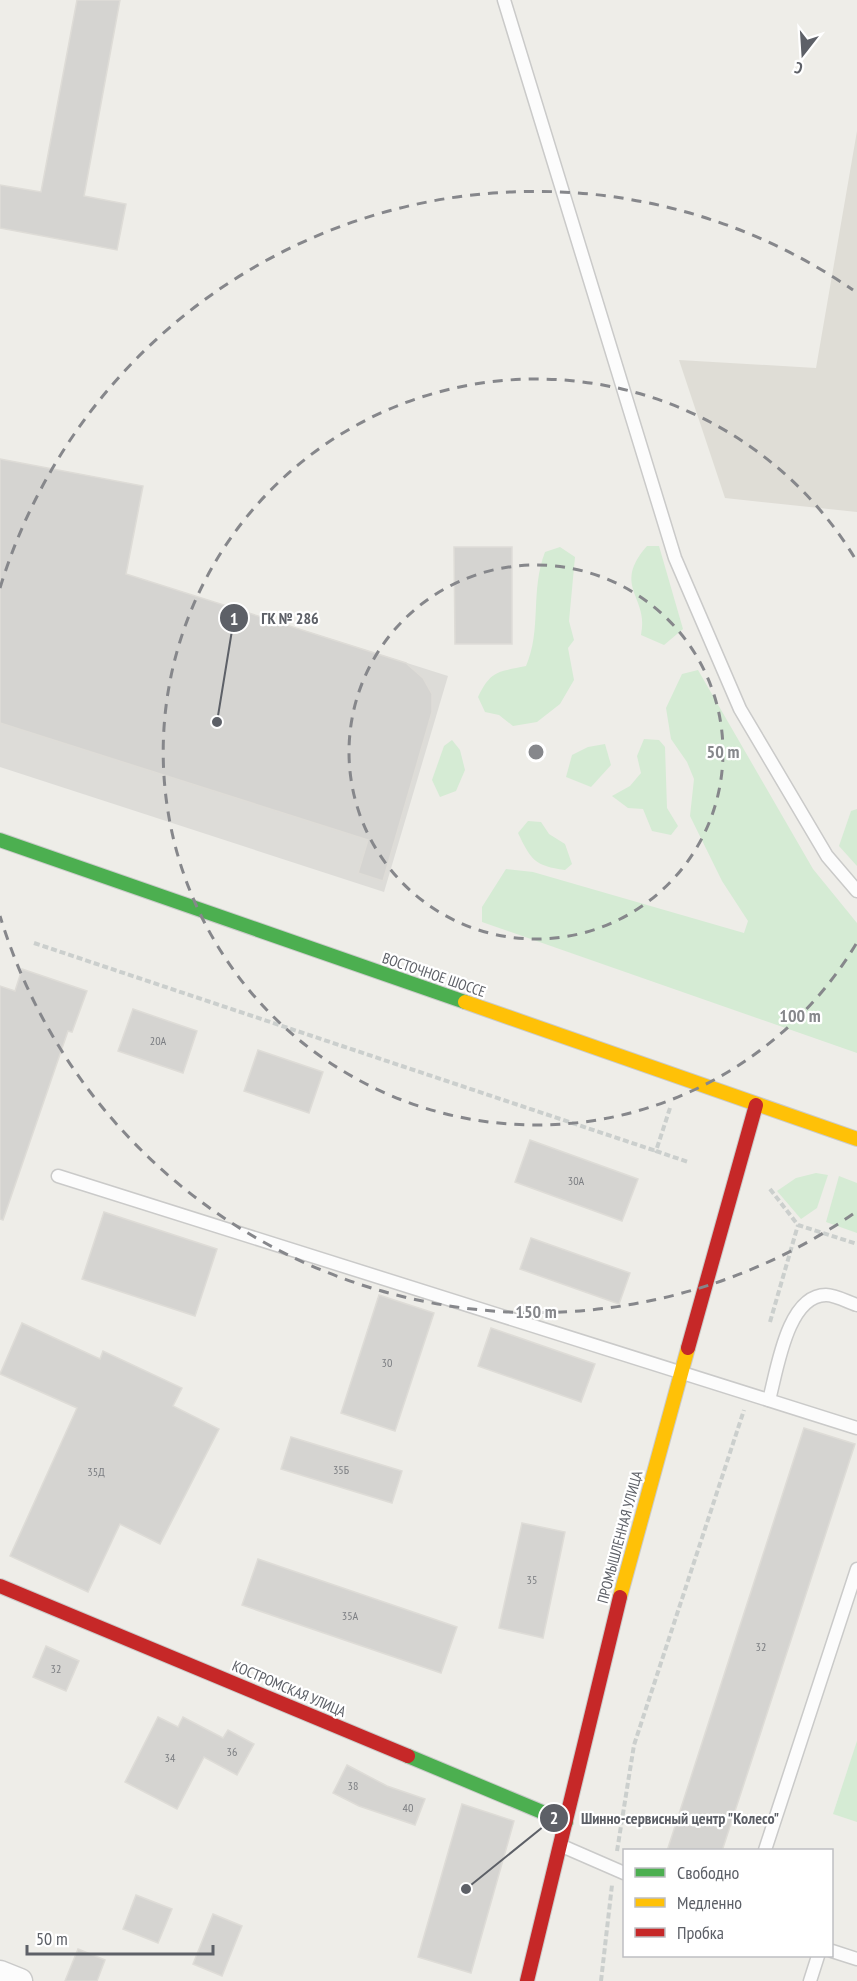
<svg xmlns="http://www.w3.org/2000/svg" width="857" height="1981" font-family="'PT Sans Narrow',sans-serif">
<style>
.industrial{fill:#dddcd8}
.education{fill:#dfddd6}
.green{fill:#d5ebd4}
.building{fill:#d5d4d1;stroke:#dedcd7;stroke-width:1.5}
.lines{fill:none;stroke-linecap:round;stroke-linejoin:round}
.lane-casing{stroke:#cacac9;stroke-width:15}
.street-casing{stroke:#cacac9;stroke-width:27}
.fast-casing{stroke:#cacbca;stroke-width:16}
.slow-casing{stroke:#cacbca;stroke-width:16}
.jam-casing{stroke:#cacbca;stroke-width:16}
.path{stroke:#cbcfcd;stroke-width:4;stroke-dasharray:6 3;stroke-linecap:butt}
.lane{stroke:#fcfcfc;stroke-width:12}
.street{stroke:#fcfcfc;stroke-width:24}
.fast{stroke:#4caf50;stroke-width:14}
.slow{stroke:#ffc107;stroke-width:14}
.jam{stroke:#c62828;stroke-width:14}
.ring{fill:none;stroke:#86878b;stroke-width:3;stroke-dasharray:10 8}
.labels{text-anchor:middle;stroke-width:4.5;stroke-linejoin:round;paint-order:stroke}
.number-label{font-size:12px;fill:#7c7e82}
.street-label{font-size:15px;fill:#5d6067;stroke:#fff}
.centre{fill:#86878b;stroke:#fff;stroke-width:3}
.ring-label{font-size:18px;text-anchor:middle;font-weight:bold;fill:#86878b;stroke:#fff;stroke-width:4.5;stroke-linejoin:round;paint-order:stroke}
.leader{fill:none;stroke:#5d6067;stroke-width:2}
.callout-dot{fill:#5d6067;stroke:#fff;stroke-width:2}
.mark-label{font-size:18px;text-anchor:middle;font-weight:bold;fill:#fff}
.callout-label{font-size:16px;text-anchor:middle;font-weight:bold;fill:#5d6067;stroke:#fff;stroke-width:4.5;stroke-linejoin:round;paint-order:stroke}
</style>
<rect width="100%" height="100%" fill="#eeede8"/>
<polygon class="industrial" points="0,534 448,676 384,892 0,767"/>
<polygon class="education" points="857,131 857,512 725,498 679,360 816,368"/>
<g class="green">
<path d="M647,546H659L683,629L664,645L641,635C650,597 611,587 647,546Z"/>
<path d="M560,547L575,557L569,621L574,640L568,648L574,680L560,704L537,722L513,726L499,715L485,712L478,697C491,670 498,672 526,666C542,630 530,591 545,552Z"/>
<polygon points="698,670 813,869 857,923 857,1053 482,922 482,907 506,869 533,872 744,933 748,921 722,881 690,816 694,779 687,762 671,739 666,708 682,674"/>
<polygon points="644,739 659,740 665,747 667,808 678,826 671,835 652,831 643,809 628,808 612,796 630,786 641,773 637,756"/>
<polygon points="452,740 460,750 465,770 456,791 440,797 432,780 444,746"/>
<polygon points="605,744 611,765 591,787 566,777 572,755 588,747"/>
<polygon points="857,809 857,866 839,846 851,811"/>
<path d="M528,821L541,822L549,834L565,844L572,864L565,870C535,866 531,860 518,833Z"/>
<polygon points="816,1173 828,1175 817,1208 801,1219 777,1191 796,1178"/>
<polygon points="839,1176 857,1183 857,1233 826,1222"/>
<polygon points="857,1741 857,1822 833,1814"/>
</g>
<g class="building">
<polygon points="77,0 120,0 84,196 126,204 117,250 0,228 0,185 41,192"/>
<polygon points="0,459 143,486 126,574 406,663 423,678 432,694 432,712 383,881 358,873 368,840 0,723"/>
<polygon points="454,547 512,547 512,644 455,644"/>
<polygon points="22,969 87,991 72,1032 68,1031 3,1220 0,1219 0,986 15,991"/>
<polygon points="133,1009 197,1031 183,1073 118,1051"/>
<polygon points="258,1050 323,1072 309,1113 244,1091"/>
<polygon points="530,1140 638,1179 622,1221 515,1182"/>
<polygon points="104,1212 217,1249 195,1316 82,1279"/>
<polygon points="531,1238 630,1273 619,1304 520,1269"/>
<polygon points="379,1295 434,1313 395,1431 341,1413"/>
<polygon points="22,1323 100,1359 103,1351 182,1388 173,1406 219,1429 160,1544 120,1524 88,1592 10,1556 77,1408 0,1374"/>
<polygon points="491,1328 595,1364 581,1402 478,1366"/>
<polygon points="804,1428 855,1444 722,1851 667,1851"/>
<polygon points="291,1437 402,1471 392,1503 281,1469"/>
<polygon points="522,1523 565,1532 543,1638 499,1628"/>
<polygon points="258,1559 457,1627 441,1673 242,1605"/>
<polygon points="46,1646 79,1661 66,1691 33,1677"/>
<polygon points="158,1717 178,1727 183,1717 223,1738 228,1730 254,1744 237,1775 204,1757 177,1809 125,1782"/>
<polygon points="347,1765 387,1786 425,1799 415,1825 359,1806 333,1793"/>
<polygon points="462,1804 514,1821 471,1973 418,1957"/>
<polygon points="136,1895 172,1909 158,1943 123,1929"/>
<polygon points="213,1914 242,1926 222,1976 193,1964"/>
<polygon points="78,1949 105,1960 97,1981 65,1981"/>
</g>
<g class="lines">
<g class="lane-casing">
<g id="lane">
<polyline points="504,0 675,558 740,709 827,856 857,891"/>
<polyline points="58,1176 857,1428"/>
<path d="M769,1400C777,1371 787,1295 826,1295C835,1295 848,1302 857,1305"/>
<polyline points="562,1846 624,1873"/>
<polyline points="765,1850 857,1569"/>
<polyline points="832,1951 857,1959"/>
<polyline points="810,1981 818,1956"/>
</g>
</g>
<g class="street-casing">
<polyline id="street" points="0,1973 20,1981"/>
</g>
<g class="fast-casing">
<g id="fast">
<polyline points="0,840 465,1002"/>
<polyline points="408,1756 566,1822"/>
</g>
</g>
<g class="slow-casing">
<g id="slow">
<polyline points="465,1002 857,1139"/>
<polyline points="620,1597 688,1348"/>
</g>
</g>
<g class="jam-casing">
<g id="jam">
<polyline points="688,1348 756,1105"/>
<polyline points="0,1586 408,1756"/>
<polyline points="527,1981 620,1597"/>
</g>
</g>
<g class="path">
<polyline points="34,943 656,1151"/>
<polyline points="670,1108 656,1151 688,1162"/>
<polyline points="770,1189 798,1225 857,1244"/>
<polyline points="770,1322 798,1225"/>
<polyline points="617,1851 634,1745 744,1410"/>
<polyline points="601,1981 612,1885"/>
</g>
<use href="#lane" class="lane"/>
<use href="#street" class="street"/>
<use href="#fast" class="fast"/>
<use href="#slow" class="slow"/>
<use href="#jam" class="jam"/>
</g>
<g class="ring">
<circle cx="536" cy="752" r="187"/>
<path d="M856 944A373 373 0 1 1 856 560"/>
<path d="M853 1214A560 560 0 0 1 0 916M0 588A560 560 0 0 1 853 290"/>
</g>
<g class="labels">
<g class="number-label">
<text x="158" y="1045">20А</text>
<text x="576" y="1185">30А</text>
<text x="387" y="1367">30</text>
<text x="341" y="1474">35Б</text>
<text x="96" y="1476">35Д</text>
<text x="532" y="1584">35</text>
<text x="350" y="1620">35А</text>
<text x="761" y="1651">32</text>
<text x="56" y="1673">32</text>
<text x="232" y="1756">36</text>
<text x="170" y="1762">34</text>
<text x="353" y="1790">38</text>
<text x="408" y="1812">40</text>
</g>
<g class="street-label">
<text transform="translate(434 975) rotate(19)" y="5">ВОСТОЧНОЕ ШОССЕ</text>
<text transform="translate(620 1537) rotate(-75)" y="5">ПРОМЫШЛЕННАЯ УЛИЦА</text>
<text transform="translate(289 1689) rotate(23)" y="5">КОСТРОМСКАЯ УЛИЦА</text>
</g>
</g>
<circle cx="536" cy="752" r="9" class="centre"/>
<g class="ring-label">
<text x="723" y="758">50 m</text>
<text x="800" y="1022">100 m</text>
<text x="536" y="1318">150 m</text>
</g>
<path class="leader" d="M217 722L234 618M466 1889L554 1818"/>
<g class="callout-dot">
<circle cx="217" cy="722" r="6"/>
<circle cx="466" cy="1889" r="6"/>
<circle cx="234" cy="618" r="15"/>
<circle cx="554" cy="1818" r="15"/>
</g>
<g class="mark-label">
<text x="234" y="625">1</text>
<text x="554" y="1824">2</text>
</g>
<g class="callout-label">
<text x="290" y="624">ГК № 286</text>
<text x="680" y="1824">Шинно-сервисный центр "Колесо"</text>
</g>
<rect x="623" y="1849" width="210" height="108" fill="#ffffff" stroke="#bebfc2" stroke-width="1.5"/>
<rect x="635" y="1868" width="30" height="9" fill="#4caf50" stroke="#bebfc2" stroke-width="1.5"/>
<text x="677" y="1879" font-size="18" fill="#5d6067">Свободно</text>
<rect x="635" y="1898" width="30" height="9" fill="#ffc107" stroke="#bebfc2" stroke-width="1.5"/>
<text x="677" y="1909" font-size="18" fill="#5d6067">Медленно</text>
<rect x="635" y="1928" width="30" height="9" fill="#c62828" stroke="#bebfc2" stroke-width="1.5"/>
<text x="677" y="1939" font-size="18" fill="#5d6067">Пробка</text>
<g transform="translate(803 54) rotate(197)" stroke="#ffffff" stroke-width="4.5" paint-order="stroke">
<path d="M0-4.5L10 22L0 15L-10 22Z" fill="#5d6067"/>
<text y="-9" font-size="16" font-weight="bold" text-anchor="middle" fill="#5d6067">С</text>
</g>
<path d="M27 1945v9h186v-9" fill="none" stroke="#5d6067" stroke-width="3"/>
<text x="36" y="1945" font-size="18" fill="#5d6067" stroke="#ffffff" stroke-width="4.5" paint-order="stroke">50 m</text>
</svg>
